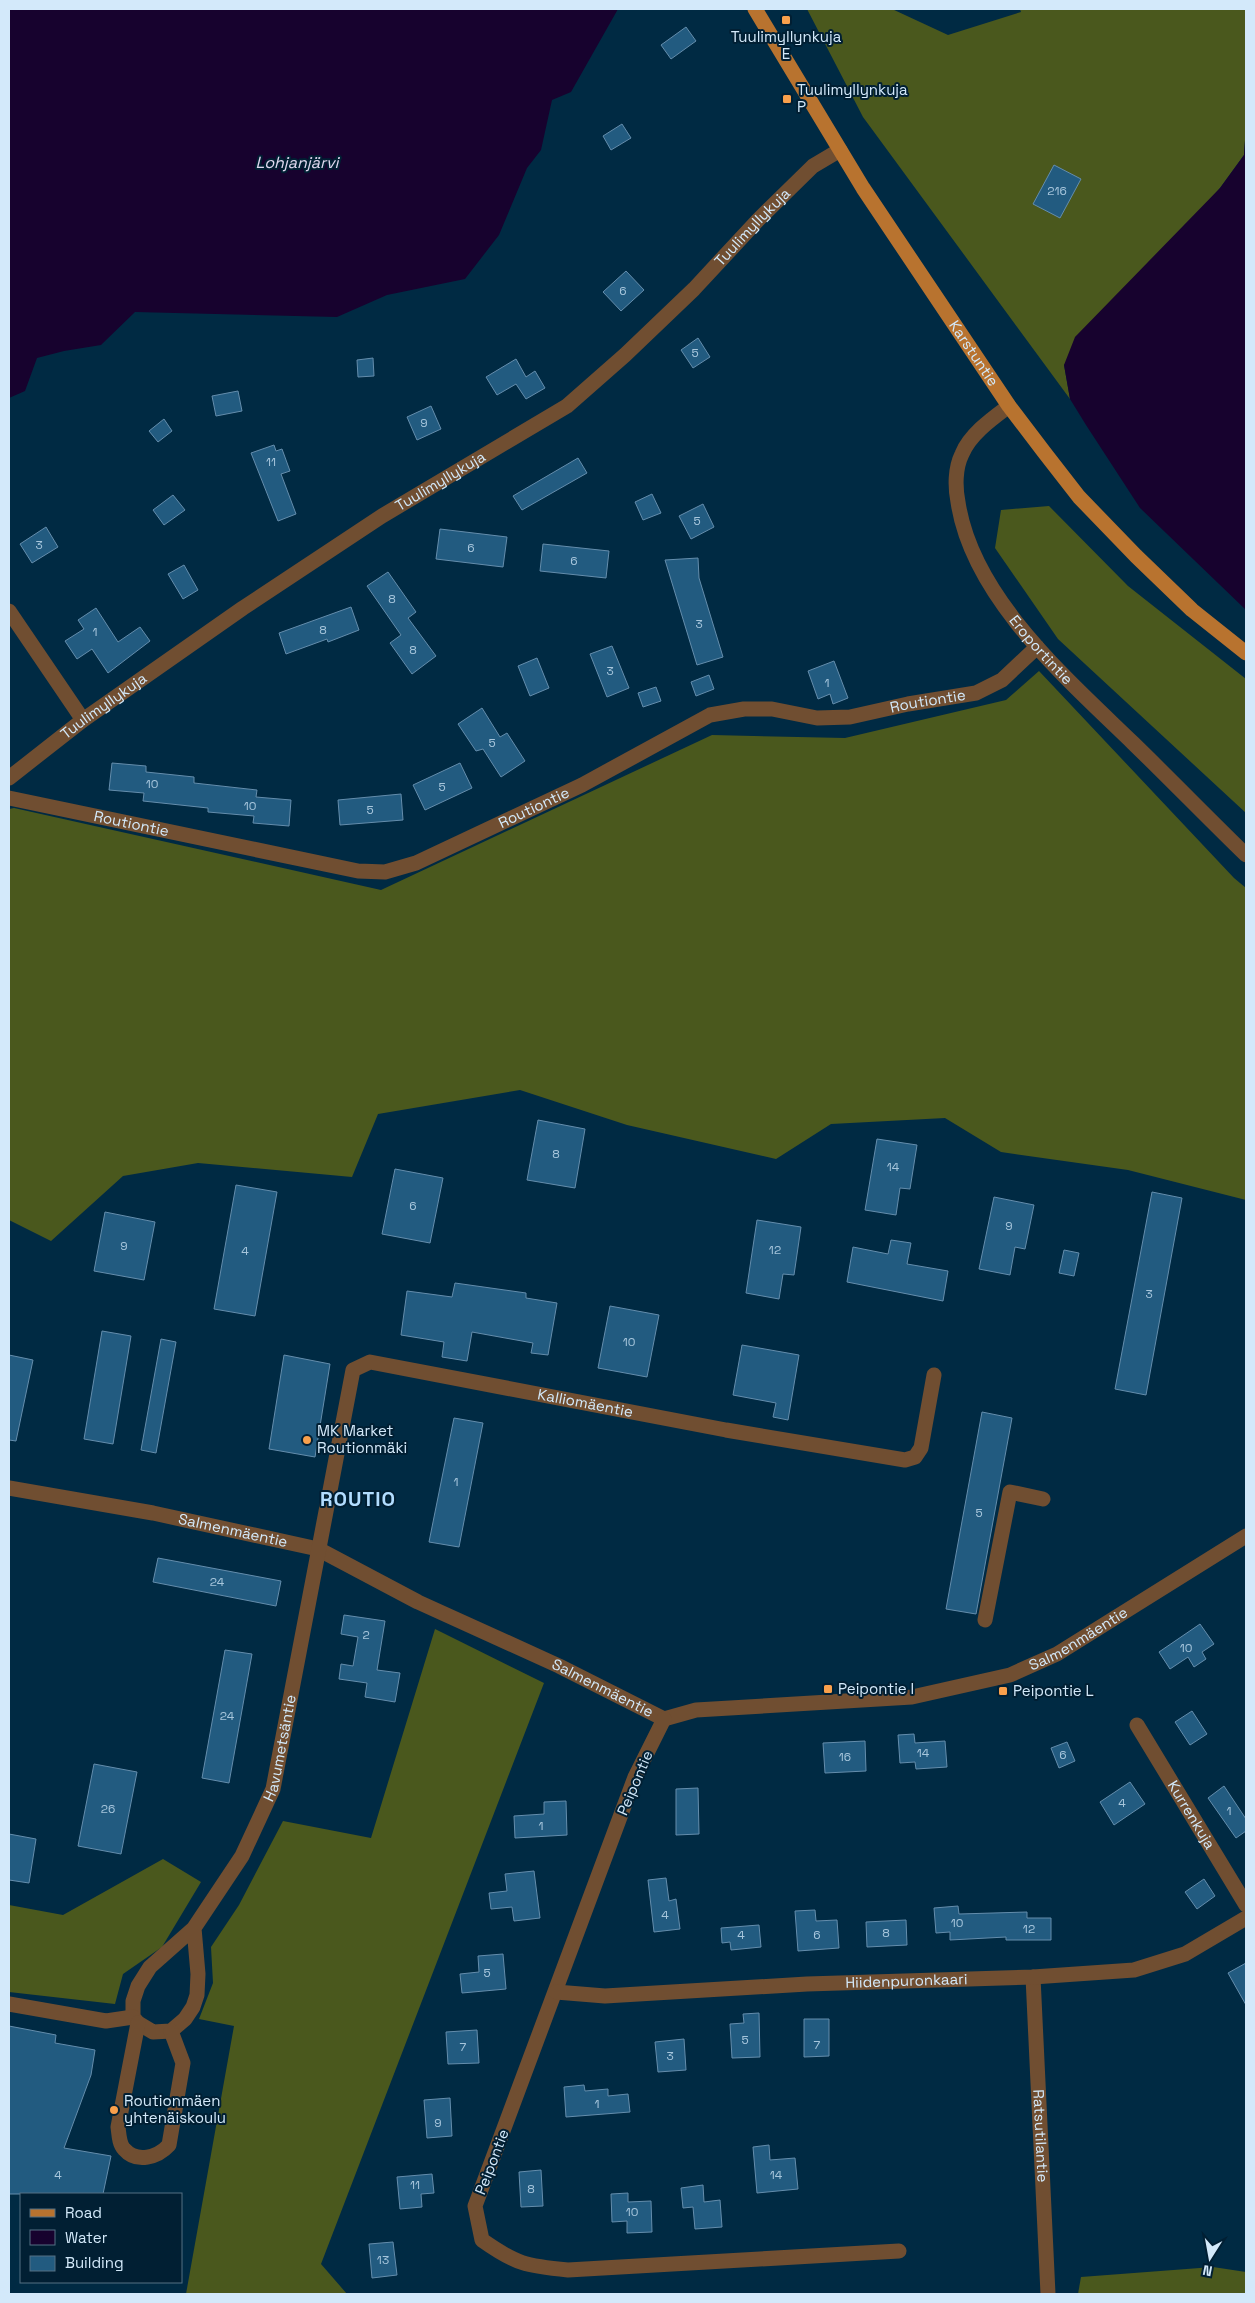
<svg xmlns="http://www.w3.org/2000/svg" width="1255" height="2303" font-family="'Space Grotesk',sans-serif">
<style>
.forest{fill:#4a581d}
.water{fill:#17022e}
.building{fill:#225b80;stroke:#648dac}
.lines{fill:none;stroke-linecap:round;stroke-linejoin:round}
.minor{stroke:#704e31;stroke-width:15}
.major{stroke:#b8732f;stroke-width:15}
.poi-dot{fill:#f9a04c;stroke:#011f33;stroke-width:2}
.labels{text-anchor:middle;stroke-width:4;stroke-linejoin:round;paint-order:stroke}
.number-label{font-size:12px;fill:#a7c6dc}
.poi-label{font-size:15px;fill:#d3e9fa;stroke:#011f33;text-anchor:start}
.street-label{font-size:15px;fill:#d3e9fa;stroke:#011f33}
.water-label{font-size:16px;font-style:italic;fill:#e0d8f0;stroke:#011f33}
.district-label{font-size:20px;font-weight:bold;letter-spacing:1px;fill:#b2ddff;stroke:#011f33}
</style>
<rect width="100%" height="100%" fill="#002a43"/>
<g class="forest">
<polygon points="807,9 892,9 948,35 1021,12 1020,9 1246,9 1246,126 1244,155 1220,188 1064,365 1070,399 863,117"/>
<polygon points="1049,506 1128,586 1246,679 1246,813 1058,639 995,548 1001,510"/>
<polygon points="1039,671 1234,878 1246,888 1246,1200 1128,1170 1001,1152 945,1118 831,1124 776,1159 627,1125 520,1090 378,1114 352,1177 198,1163 123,1176 51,1241 9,1220 9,809 14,808 381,890 712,735 845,738 1006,700"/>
<polygon points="435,1629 544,1683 321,2264 347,2294 186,2294 234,2026 199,2019 213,1983 211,1947 239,1905 283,1821 371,1838"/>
<polygon points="163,1859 201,1882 162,1947 123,1974 115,2004 9,1992 9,1905 63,1915"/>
<polygon points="1213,2267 1246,2272 1246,2294 1078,2294 1081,2277"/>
</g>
<g class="water">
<polygon points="9,9 618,9 571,92 552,100 541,150 527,168 499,235 465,279 387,295 337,317 135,312 101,345 64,351 37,358 25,391 9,398"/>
<polygon points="1246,126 1246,610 1140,508 1086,425 1070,399 1064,365 1075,337 1220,188 1244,155"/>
</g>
<g class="building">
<polygon points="686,27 696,41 671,59 661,45"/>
<polygon points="622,124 631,138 611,150 603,136"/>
<polygon points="1054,165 1081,179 1060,218 1033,204"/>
<polygon points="626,271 644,290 621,311 603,292"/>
<polygon points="698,338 710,357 693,368 681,350"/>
<polygon points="373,358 374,376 358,377 357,360"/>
<polygon points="516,359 526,377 535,371 545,388 526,399 516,384 497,395 486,377"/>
<polygon points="238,391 242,411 216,416 212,396"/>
<polygon points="431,406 441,429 417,440 407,417"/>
<polygon points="164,419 172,431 158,442 149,431"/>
<polygon points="274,445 276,451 282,449 290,471 281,474 296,514 278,521 251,453"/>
<polygon points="578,458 587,473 522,510 513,496"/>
<polygon points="652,494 661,513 643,520 635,502"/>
<polygon points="173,495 185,510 164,525 153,510"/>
<polygon points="703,504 714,527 691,539 679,516"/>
<polygon points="46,527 58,547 32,563 20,544"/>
<polygon points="440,529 507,537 503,567 436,559"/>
<polygon points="543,544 609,551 606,578 540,571"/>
<polygon points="698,558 699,578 723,657 697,665 665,560"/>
<polygon points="184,565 198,590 183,599 168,574"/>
<polygon points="388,572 416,612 408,618 436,656 412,674 390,643 401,635 367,586"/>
<polygon points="351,607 359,630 328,642 327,639 286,654 279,633"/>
<polygon points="96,608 118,642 140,627 150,641 108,673 92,649 77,659 65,641 84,629 78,620"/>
<polygon points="612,646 629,688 607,697 590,654"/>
<polygon points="537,658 549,688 530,696 518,666"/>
<polygon points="834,661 848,698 833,704 830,694 818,699 808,671"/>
<polygon points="709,675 714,689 696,696 691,682"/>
<polygon points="656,687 661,701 643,707 638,693"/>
<polygon points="482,708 500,737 507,733 525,761 501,777 483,749 476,751 458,724"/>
<polygon points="112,763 146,766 146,772 194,777 194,783 257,790 256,797 291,800 289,826 253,823 254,816 208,812 208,808 143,801 144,793 109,790"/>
<polygon points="460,763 472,788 425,810 413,785"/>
<polygon points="401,794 403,820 340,825 338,800"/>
<polygon points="538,1120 585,1129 575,1188 527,1180"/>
<polygon points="877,1139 917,1145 910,1189 900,1188 896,1215 865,1210"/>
<polygon points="395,1169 443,1178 430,1243 382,1234"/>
<polygon points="236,1185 277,1192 255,1316 214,1309"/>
<polygon points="1152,1192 1182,1198 1146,1395 1115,1389"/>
<polygon points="994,1197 1034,1205 1025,1249 1015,1247 1010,1275 979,1269"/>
<polygon points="105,1212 155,1222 144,1280 94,1271"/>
<polygon points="757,1220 801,1227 794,1275 783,1274 779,1299 746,1293"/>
<polygon points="891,1240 911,1243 907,1264 948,1271 943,1301 847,1282 853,1247 888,1254"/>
<polygon points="1064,1250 1079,1253 1074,1276 1059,1273"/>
<polygon points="455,1283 526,1293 526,1298 557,1303 548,1355 531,1353 533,1343 472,1332 467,1361 442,1357 444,1342 401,1335 407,1291 452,1297"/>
<polygon points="610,1306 659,1315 647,1377 598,1368"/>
<polygon points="102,1331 131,1336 113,1444 84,1439"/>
<polygon points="161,1339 176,1342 156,1453 141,1450"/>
<polygon points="742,1345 799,1355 788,1420 773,1417 776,1403 733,1395"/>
<polygon points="9,1355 33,1360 16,1441 9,1440"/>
<polygon points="284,1355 330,1364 315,1457 269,1449"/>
<polygon points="982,1412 1012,1418 976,1614 946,1609"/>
<polygon points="454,1418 483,1423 459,1547 429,1542"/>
<polygon points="158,1558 281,1581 276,1606 153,1582"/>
<polygon points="344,1615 385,1621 377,1670 400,1673 395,1702 365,1697 367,1683 339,1679 341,1664 353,1666 358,1637 341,1634"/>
<polygon points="1200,1624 1214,1644 1202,1652 1206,1659 1194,1667 1188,1657 1170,1669 1159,1652"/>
<polygon points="225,1650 252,1654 229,1783 202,1778"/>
<polygon points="1192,1711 1207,1734 1190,1745 1175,1722"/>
<polygon points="914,1734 915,1743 945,1741 947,1767 916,1769 915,1762 900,1763 898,1735"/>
<polygon points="865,1741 866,1771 825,1773 823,1743"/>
<polygon points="1067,1742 1075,1761 1059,1768 1051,1748"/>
<polygon points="94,1764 137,1772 121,1854 78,1846"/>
<polygon points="1130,1782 1145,1804 1114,1825 1100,1802"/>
<polygon points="1224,1786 1246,1819 1246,1831 1236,1838 1208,1798"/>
<polygon points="698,1788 699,1834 676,1835 676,1789"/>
<polygon points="566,1801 567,1835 515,1838 514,1816 544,1814 544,1802"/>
<polygon points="9,1834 36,1839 29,1883 9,1880"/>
<polygon points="534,1871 540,1918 514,1921 512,1907 491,1909 489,1893 507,1891 505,1874"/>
<polygon points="666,1878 669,1901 676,1899 680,1929 654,1932 648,1880"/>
<polygon points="1204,1879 1215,1896 1197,1909 1185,1892"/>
<polygon points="958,1906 959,1914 1027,1912 1027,1918 1051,1918 1051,1940 1006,1940 1006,1937 950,1940 950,1932 936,1933 934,1908"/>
<polygon points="815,1910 816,1921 837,1920 839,1948 798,1951 795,1911"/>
<polygon points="906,1920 907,1945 867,1947 866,1922"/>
<polygon points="759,1925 761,1947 731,1950 730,1942 722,1943 721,1928"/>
<polygon points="503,1954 506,1989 462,1993 460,1974 479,1972 478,1956"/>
<polygon points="1246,1963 1246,2005 1228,1973"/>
<polygon points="759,2013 760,2057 732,2058 730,2024 744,2023 743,2014"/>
<polygon points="804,2019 829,2019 829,2056 804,2057"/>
<polygon points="9,2026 56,2035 55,2043 95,2050 91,2075 64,2148 111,2156 103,2194 9,2194"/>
<polygon points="477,2030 479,2063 448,2064 446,2032"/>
<polygon points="684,2039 686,2070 658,2072 655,2042"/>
<polygon points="584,2085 585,2091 608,2089 608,2096 628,2094 630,2112 566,2117 564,2087"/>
<polygon points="450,2098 452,2136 427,2138 424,2100"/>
<polygon points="769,2145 770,2160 795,2158 798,2189 757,2193 753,2147"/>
<polygon points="541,2170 543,2206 521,2207 519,2172"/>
<polygon points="432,2174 434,2193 421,2194 422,2207 400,2209 397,2177"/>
<polygon points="703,2185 704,2202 720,2200 722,2227 695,2229 693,2207 683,2208 681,2188"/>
<polygon points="628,2193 628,2202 651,2201 652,2232 627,2233 627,2221 612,2222 611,2194"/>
<polygon points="393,2242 397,2275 372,2278 369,2244"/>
</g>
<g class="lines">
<g class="minor">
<path id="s1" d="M1009,406C993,418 970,434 962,454C955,468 955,487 958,502C972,597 1067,679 1133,743C1171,780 1208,818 1246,855"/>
<polyline points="9,611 83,720"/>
<path id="s2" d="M9,778L83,720L243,608L382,516L567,406L625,355L694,289L758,220L813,166L840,150"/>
<path id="s3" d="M9,798L358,871L385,872L416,863L582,785L710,715L744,709H772L817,718L850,717L908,704L976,693L1002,680L1037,647"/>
<path id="s4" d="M9,1488L153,1513L318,1549L418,1602L559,1666L664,1719L696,1710L912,1697L1010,1675L1057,1654L1246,1536"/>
<polyline points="985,1620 1010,1492 1043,1499"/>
<path d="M664,1719L635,1777L475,2206L482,2240C516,2264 526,2266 568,2270L899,2251"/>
<path id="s5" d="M1137,1725L1246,1905"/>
<path id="s6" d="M194,1928L198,1974L197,1995L193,2007L185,2019L171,2031L153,2032L138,2023L133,2017V2001L138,1986L150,1967L194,1928L242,1856L273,1789L353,1370L370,1362L726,1430L905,1460L915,1457L921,1448L934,1375"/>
<path id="s7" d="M1033,1977L1048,2294"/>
<path id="s8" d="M556,1992L605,1996L807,1984L1033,1977L1134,1970L1185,1954L1246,1918"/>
<polyline points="9,2004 106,2021 133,2017"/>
<path d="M138,2023L118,2127C119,2134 119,2144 124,2149C137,2164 158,2157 169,2145L183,2063L171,2031"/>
</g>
<path class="major" id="s9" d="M755,9L863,188L1009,406L1044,452L1079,497L1136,556L1192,610L1246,653"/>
</g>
<g class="poi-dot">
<rect x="781" y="15" width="10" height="10" rx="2.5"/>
<rect x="782" y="94" width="10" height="10" rx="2.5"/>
<circle cx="307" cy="1440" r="5"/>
<rect x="823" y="1684" width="10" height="10" rx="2.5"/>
<rect x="998" y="1686" width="10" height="10" rx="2.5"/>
<circle cx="114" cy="2110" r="5"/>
</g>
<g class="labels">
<g class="number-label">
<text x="1057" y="195">216</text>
<text x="623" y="295">6</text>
<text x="695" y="357">5</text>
<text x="424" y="427">9</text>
<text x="271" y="466">11</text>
<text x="697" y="525">5</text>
<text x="39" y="549">3</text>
<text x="471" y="552">6</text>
<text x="574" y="565">6</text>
<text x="392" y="603">8</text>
<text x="699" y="628">3</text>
<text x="323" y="634">8</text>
<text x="95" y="636">1</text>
<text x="413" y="654">8</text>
<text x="610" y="675">3</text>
<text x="827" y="687">1</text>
<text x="492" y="747">5</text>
<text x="152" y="788">10</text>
<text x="442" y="791">5</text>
<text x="250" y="810">10</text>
<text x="370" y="814">5</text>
<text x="556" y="1158">8</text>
<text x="893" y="1171">14</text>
<text x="413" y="1210">6</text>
<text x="1009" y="1230">9</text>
<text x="124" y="1250">9</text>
<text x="775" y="1254">12</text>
<text x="245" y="1255">4</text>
<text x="1149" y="1298">3</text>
<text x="629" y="1346">10</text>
<text x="456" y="1486">1</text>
<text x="979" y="1517">5</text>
<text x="217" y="1586">24</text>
<text x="366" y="1639">2</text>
<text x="1186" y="1652">10</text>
<text x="227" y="1720">24</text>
<text x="923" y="1757">14</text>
<text x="1063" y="1759">6</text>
<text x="845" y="1761">16</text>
<text x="1122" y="1807">4</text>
<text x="108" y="1813">26</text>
<text x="1229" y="1815">1</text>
<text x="541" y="1830">1</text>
<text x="665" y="1919">4</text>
<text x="957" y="1927">10</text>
<text x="1029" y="1933">12</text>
<text x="886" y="1937">8</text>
<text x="741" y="1939">4</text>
<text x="817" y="1939">6</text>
<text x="487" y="1977">5</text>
<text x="745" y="2044">5</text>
<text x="817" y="2049">7</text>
<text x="463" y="2051">7</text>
<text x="670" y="2060">3</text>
<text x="597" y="2108">1</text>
<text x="438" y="2127">9</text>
<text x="58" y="2179">4</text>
<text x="776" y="2179">14</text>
<text x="415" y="2189">11</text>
<text x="531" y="2193">8</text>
<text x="632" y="2216">10</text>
<text x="383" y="2264">13</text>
</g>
<g class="poi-label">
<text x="786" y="42" text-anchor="middle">Tuulimyllynkuja<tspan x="786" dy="17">E</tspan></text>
<text x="797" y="95">Tuulimyllynkuja<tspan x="797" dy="17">P</tspan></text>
<text x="317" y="1436">MK Market<tspan x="317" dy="17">Routionmäki</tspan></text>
<text x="838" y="1694">Peipontie I</text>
<text x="1013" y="1696">Peipontie L</text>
<text x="124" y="2106">Routionmäen<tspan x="124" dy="17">yhtenäiskoulu</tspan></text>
</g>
<g class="street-label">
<text dy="5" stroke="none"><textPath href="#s2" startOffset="929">Tuulimyllykuja</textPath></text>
<text dy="5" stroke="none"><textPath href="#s9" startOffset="408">Karstuntie</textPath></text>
<text dy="5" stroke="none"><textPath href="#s2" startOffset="524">Tuulimyllykuja</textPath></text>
<text dy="5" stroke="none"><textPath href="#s1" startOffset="289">Eroportintie</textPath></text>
<text dy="5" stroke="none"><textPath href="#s3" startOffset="966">Routiontie</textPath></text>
<text dy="5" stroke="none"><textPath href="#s2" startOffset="119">Tuulimyllykuja</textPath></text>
<text dy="5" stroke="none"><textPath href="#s3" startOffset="546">Routiontie</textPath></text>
<text dy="5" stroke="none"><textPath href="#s3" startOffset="125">Routiontie</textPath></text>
<text dy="5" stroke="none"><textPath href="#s6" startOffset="1094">Kalliomäentie</textPath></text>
<text dy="5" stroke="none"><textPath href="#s4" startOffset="228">Salmenmäentie</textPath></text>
<text dy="5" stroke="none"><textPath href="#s4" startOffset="1128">Salmenmäentie</textPath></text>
<text dy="5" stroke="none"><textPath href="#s4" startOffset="632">Salmenmäentie</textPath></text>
<text dy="5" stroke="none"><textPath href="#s6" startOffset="471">Havumetsäntie</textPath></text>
<text transform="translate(635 1783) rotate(-67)" y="5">Peipontie</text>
<text dy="5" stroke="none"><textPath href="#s5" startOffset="105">Kurrenkuja</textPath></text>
<text dy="5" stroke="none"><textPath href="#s8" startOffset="351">Hiidenpuronkaari</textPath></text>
<text dy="5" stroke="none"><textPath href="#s7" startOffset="159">Ratsutilantie</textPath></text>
<text transform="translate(492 2162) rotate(-69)" y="5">Peipontie</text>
</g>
<g class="water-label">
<text x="297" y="168">Lohjanjärvi</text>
</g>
<g class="district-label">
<text x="358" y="1506">ROUTIO</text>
</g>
</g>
<rect width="1255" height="2303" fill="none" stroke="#d3e9fa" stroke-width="20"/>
<rect x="20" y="2193" width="162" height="90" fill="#011f33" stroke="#557083"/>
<rect x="30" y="2209" width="25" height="8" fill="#b8732f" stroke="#557083"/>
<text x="65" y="2218" font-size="15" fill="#d3e9fa">Road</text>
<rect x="30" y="2230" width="25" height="15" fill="#17022e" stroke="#557083"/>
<text x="65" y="2243" font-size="15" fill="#d3e9fa">Water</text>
<rect x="30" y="2256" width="25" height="15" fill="#225b80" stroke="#557083"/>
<text x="65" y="2268" font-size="15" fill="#d3e9fa">Building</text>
<g transform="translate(1210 2258) rotate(191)" stroke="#011f33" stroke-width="4" paint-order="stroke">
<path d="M0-4L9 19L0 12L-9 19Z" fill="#d3e9fa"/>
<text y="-8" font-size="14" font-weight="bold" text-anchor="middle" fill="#d3e9fa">N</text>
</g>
</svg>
